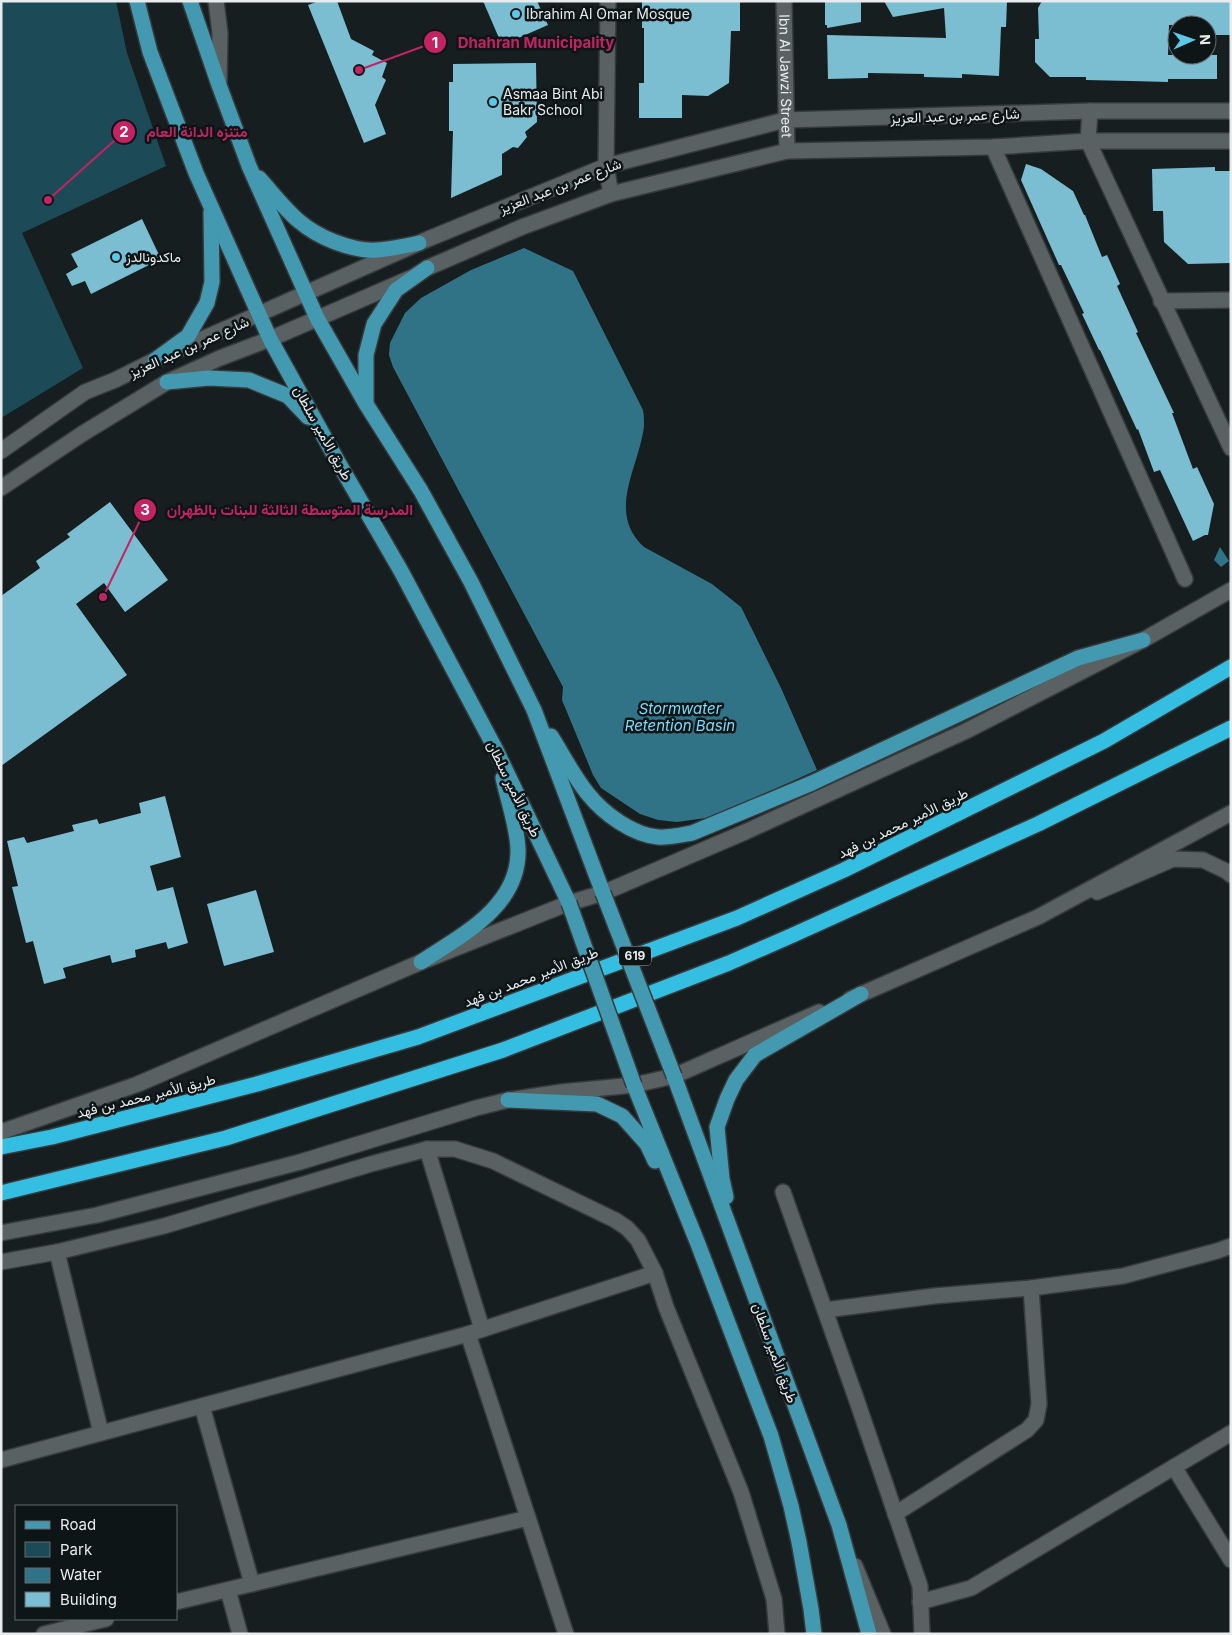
<svg xmlns="http://www.w3.org/2000/svg" width="1232" height="1635" font-family="Inter,Vazirmatn,sans-serif">
<style>
.green{fill:#1d4a57}
.water{fill:#317386}
.building{fill:#7bbdd1}
.lines{fill:none;stroke-linecap:round;stroke-linejoin:round}
.street-casing{stroke:#363a3c;stroke-width:18}
.secondary-casing{stroke:#363a3c;stroke-width:18}
.primary-casing{stroke:#363a3c;stroke-width:18}
.highway-casing{stroke:#363a3c;stroke-width:18}
.street{stroke:#596163;stroke-width:15}
.secondary{stroke:#596163;stroke-width:15}
.primary{stroke:#4399af;stroke-width:15}
.highway{stroke:#34bee1;stroke-width:15}
.primary-bridge-casing{stroke:#363a3c;stroke-width:18;stroke-linecap:butt}
.primary-bridge{stroke:#4399af;stroke-width:15}
.poi-dot{fill:#5bc8e7;stroke:#0e1517;stroke-width:2}
.labels{text-anchor:middle;stroke-width:5;stroke-linejoin:round;paint-order:stroke}
.shield{fill:#0e1517;stroke:#a7acae;stroke-width:1}
.shield-label{font-size:12px;font-weight:bold;fill:#e8ecee}
.poi-label{font-size:14px;fill:#e8ecee;stroke:#0e1517;text-anchor:start}
.street-label{font-size:14px;fill:#e8ecee;stroke:#0e1517}
.water-label{font-size:15px;font-style:italic;fill:#77dbf9;stroke:#0e1517}
.leader{fill:none;stroke:#c42362;stroke-width:2}
.callout-dot{fill:#c42362;stroke:#0e1517;stroke-width:2}
.mark-label{font-size:15px;text-anchor:middle;font-weight:bold;fill:#fff}
.callout-label{font-size:15px;text-anchor:middle;font-weight:bold;fill:#c42362;stroke:#0e1517;stroke-width:5;stroke-linejoin:round;paint-order:stroke}
</style>
<rect width="100%" height="100%" fill="#171e20"/>
<polygon class="green" points="1,1 116,1 127,53 166,166 22,233 83,368 1,418"/>
<g class="water">
<path d="M524,248L573,271L643,410C644,416 644,421 644,426C639,468 606,512 644,547L712,584L741,607L781,688L817,770L713,817L677,822L658,820L640,814L601,788L593,775L562,700L563,687L393,367L389,355L390,343L405,313L421,298L471,270Z"/>
<polygon points="1220,547 1229,561 1221,567 1214,560"/>
</g>
<g class="building">
<polygon points="319,1 337,1 351,39 374,51 372,55 387,63 382,77 386,80 375,105 386,134 364,143 308,5"/>
<polygon points="483,1 537,1 548,25 502,45"/>
<polygon points="642,1 740,1 740,31 731,31 729,83 708,96 682,95 682,118 639,118 639,83 644,83 644,28 642,28"/>
<polygon points="825,1 861,1 861,22 827,28 827,25 825,25"/>
<polygon points="884,1 1007,1 1006,27 1001,27 999,76 962,74 962,78 924,77 924,74 868,73 868,78 828,79 827,35 946,38 944,8 893,17"/>
<polygon points="1042,1 1231,1 1231,35 1207,35 1207,25 1169,25 1168,55 1217,55 1217,79 1168,79 1168,82 1131,81 1086,80 1086,77 1050,77 1035,62 1035,39 1039,39 1038,8"/>
<polygon points="536,63 537,122 525,132 527,137 518,148 513,147 502,154 502,175 451,198 453,131 449,131 449,82 453,82 453,64"/>
<polygon points="1026,164 1041,169 1073,191 1084,215 1085,215 1102,257 1107,255 1120,284 1117,286 1138,332 1136,333 1174,413 1172,413 1193,469 1197,467 1214,504 1208,535 1205,535 1193,541 1160,470 1154,472 1138,429 1137,430 1100,350 1099,350 1082,314 1084,313 1061,265 1059,265 1021,180"/>
<polygon points="1215,167 1215,171 1231,171 1231,263 1188,264 1164,242 1163,211 1153,211 1152,169"/>
<polygon points="142,219 161,259 91,294 85,281 72,286 66,274 78,267 71,254"/>
<polygon points="110,502 168,580 125,612 104,583 76,604 127,675 1,766 1,596 40,568 36,561 70,537 67,534"/>
<polygon points="165,796 181,857 150,866 157,891 173,887 188,943 168,949 166,942 135,950 136,957 112,963 110,955 63,968 66,978 44,984 33,941 26,943 12,887 18,886 7,841 24,837 27,843 74,831 72,825 97,819 99,824 141,813 139,803"/>
<polygon points="256,890 274,952 224,966 207,904"/>
</g>
<g class="lines">
<g class="street-casing">
<g id="street">
<polyline points="608,1 606,166 611,194"/>
<path id="s1" d="M784,1L787,151"/>
<polyline points="1090,111 1088,141 1231,448"/>
<polyline points="993,147 1185,579"/>
<polyline points="1161,301 1231,300"/>
<polyline points="1097,892 1173,859 1203,860 1226,871 1231,875"/>
<polyline points="427,1149 482,1329"/>
<polyline points="783,1192 857,1401 920,1586 922,1634"/>
<polyline points="57,1252 101,1433"/>
<polyline points="825,1310 934,1296 1031,1288 1123,1276 1217,1251 1231,1246"/>
<polyline points="468,1334 566,1634"/>
<polyline points="202,1406 252,1584"/>
<polyline points="1,1460 468,1334 655,1273"/>
<polyline points="1174,1467 1231,1560"/>
<polyline points="895,1514 1027,1430 1036,1420 1039,1404 1031,1288"/>
<polyline points="228,1590 240,1634"/>
<polyline points="176,1602 528,1518"/>
<polyline points="920,1602 971,1588 1231,1433"/>
<polyline points="44,1634 106,1619"/>
</g>
</g>
<g class="secondary-casing">
<g id="secondary">
<polyline points="216,1 220,33 219,83"/>
<polyline points="1,451 85,392 115,380 155,360 428,239 606,166 785,120 1090,111 1231,111"/>
<polyline points="1,488 82,434 167,382 220,358 270,339 413,277 427,268 522,227 611,194 787,151 993,147 1088,141 1231,141"/>
<polyline points="850,999 1038,917 1231,813"/>
<polyline points="1,1132 138,1084 421,962 569,903 603,893 745,832 966,731 1143,640 1231,590"/>
<polyline points="1,1233 97,1215 300,1162 476,1108 508,1100 561,1092 634,1085 674,1076 819,1012"/>
<polyline points="1,1262 57,1252 164,1226 371,1164 427,1149 455,1149 493,1161 615,1220 627,1228 638,1240 655,1273 666,1307 741,1492 774,1599 777,1634"/>
<polyline points="855,1566 883,1634"/>
</g>
</g>
<g class="primary-casing">
<g id="primary">
<polyline points="137,1 150,52 196,173 270,339 338,462 401,571 496,750 569,903"/>
<polyline points="190,1 219,85 249,166 317,318 366,404 421,491 471,582 534,710 603,893"/>
<path d="M259,178C285,207 298,228 335,242C348,247 363,251 377,250C391,249 405,246 419,243"/>
<polyline points="155,360 188,336 207,303 212,282 211,212"/>
<polyline points="167,382 209,378 249,380 288,396 308,417"/>
<polyline points="366,402 366,355 374,324 396,290 427,268"/>
<path d="M551,736C563,755 574,777 588,794C604,814 633,835 658,837C670,838 681,835 692,833L812,783L1078,658L1143,640"/>
<path d="M421,962C462,935 520,906 518,849C517,825 508,801 503,778"/>
<polyline points="674,1076 839,1525 869,1634"/>
<polyline points="634,1085 698,1244 771,1436 791,1506 799,1542 811,1609 814,1634"/>
<polyline points="508,1100 597,1104 622,1116 647,1144 655,1161"/>
<polyline points="726,1197 722,1179 717,1127 727,1099 736,1080 755,1055 861,994"/>
</g>
</g>
<g class="highway-casing">
<g id="highway">
<polyline points="1,1147 52,1137 257,1084 418,1037 737,918 844,870 1104,741 1231,667"/>
<polyline points="1,1193 226,1138 503,1050 729,963 793,935 1038,824 1231,728"/>
</g>
</g>
<use href="#street" class="street"/>
<use href="#secondary" class="secondary"/>
<use href="#primary" class="primary"/>
<use href="#highway" class="highway"/>
<g class="primary-bridge-casing">
<g id="primary-bridge">
<polyline points="603,893 674,1076"/>
<polyline points="569,903 634,1085"/>
</g>
</g>
<use href="#primary-bridge" class="primary-bridge"/>
</g>
<g class="poi-dot">
<circle cx="516" cy="14" r="5"/>
<circle cx="493" cy="102" r="5"/>
<circle cx="116" cy="257" r="5"/>
</g>
<g class="labels">
<rect class="shield" x="619" y="946.5" width="32" height="19" rx="4"/>
<g class="shield-label">
<text x="635" y="960">619</text>
</g>
<g class="poi-label">
<text x="526" y="19">Ibrahim Al Omar Mosque</text>
<text x="503" y="99">Asmaa Bint Abi<tspan x="503" dy="16">Bakr School</tspan></text>
<text x="126" y="262">ماكدونالدز</text>
</g>
<g class="street-label">
<text dy="5" stroke="none"><textPath href="#s1" startOffset="75">Ibn Al Jawzi Street</textPath></text>
<text transform="translate(955 116) rotate(-2)" y="5">شارع عمر بن عبد العزيز</text>
<text transform="translate(560 186) rotate(-21)" y="5">شارع عمر بن عبد العزيز</text>
<text transform="translate(189 347) rotate(-24)" y="5">شارع عمر بن عبد العزيز</text>
<text transform="translate(323 433) rotate(61)" y="5">طريق الأمير سلطان</text>
<text transform="translate(514 789) rotate(64)" y="5">طريق الأمير سلطان</text>
<text transform="translate(903 823) rotate(-26)" y="5">طريق الأمير محمد بن فهد</text>
<text transform="translate(531 977) rotate(-21)" y="5">طريق الأمير محمد بن فهد</text>
<text transform="translate(146 1096) rotate(-14)" y="5">طريق الأمير محمد بن فهد</text>
<text transform="translate(775 1353) rotate(70)" y="5">طريق الأمير سلطان</text>
</g>
<g class="water-label">
<text x="680" y="714">Stormwater<tspan x="680" dy="17">Retention Basin</tspan></text>
</g>
</g>
<path class="leader" d="M359 70L435 42M48 200L124 132M103 597L145 510"/>
<g class="callout-dot">
<circle cx="359" cy="70" r="5"/>
<circle cx="48" cy="200" r="5"/>
<circle cx="103" cy="597" r="5"/>
<circle cx="435" cy="42" r="12"/>
<circle cx="124" cy="132" r="12"/>
<circle cx="145" cy="510" r="12"/>
</g>
<g class="mark-label">
<text x="435" y="48">1</text>
<text x="124" y="137">2</text>
<text x="145" y="515">3</text>
</g>
<g class="callout-label">
<text x="536" y="48">Dhahran Municipality</text>
<text x="197" y="137">متنزه الدانة العام</text>
<text x="290" y="515">المدرسة المتوسطة الثالثة للبنات بالظهران</text>
</g>
<rect width="1232" height="1635" fill="none" stroke="#e8ecee" stroke-width="5"/>
<rect x="15" y="1505" width="162" height="115" fill="#0e1517" stroke="#656b6d"/>
<rect x="25" y="1521" width="25" height="8" fill="#4399af" stroke="#656b6d"/>
<text x="60" y="1530" font-size="15" fill="#e8ecee">Road</text>
<rect x="25" y="1542" width="25" height="15" fill="#1d4a57" stroke="#656b6d"/>
<text x="60" y="1555" font-size="15" fill="#e8ecee">Park</text>
<rect x="25" y="1568" width="25" height="15" fill="#317386" stroke="#656b6d"/>
<text x="60" y="1580" font-size="15" fill="#e8ecee">Water</text>
<rect x="25" y="1592" width="25" height="15" fill="#7bbdd1" stroke="#656b6d"/>
<text x="60" y="1605" font-size="15" fill="#e8ecee">Building</text>
<g transform="translate(1192 40) rotate(88)"><circle r="24" fill="#0e1517" stroke="#656b6d"/>
<path d="M0-4L9 19L0 12L-9 19Z" fill="#5bc8e7"/>
<text y="-8" font-size="14" font-weight="bold" text-anchor="middle" fill="#e8ecee">N</text>
</g>
</svg>
